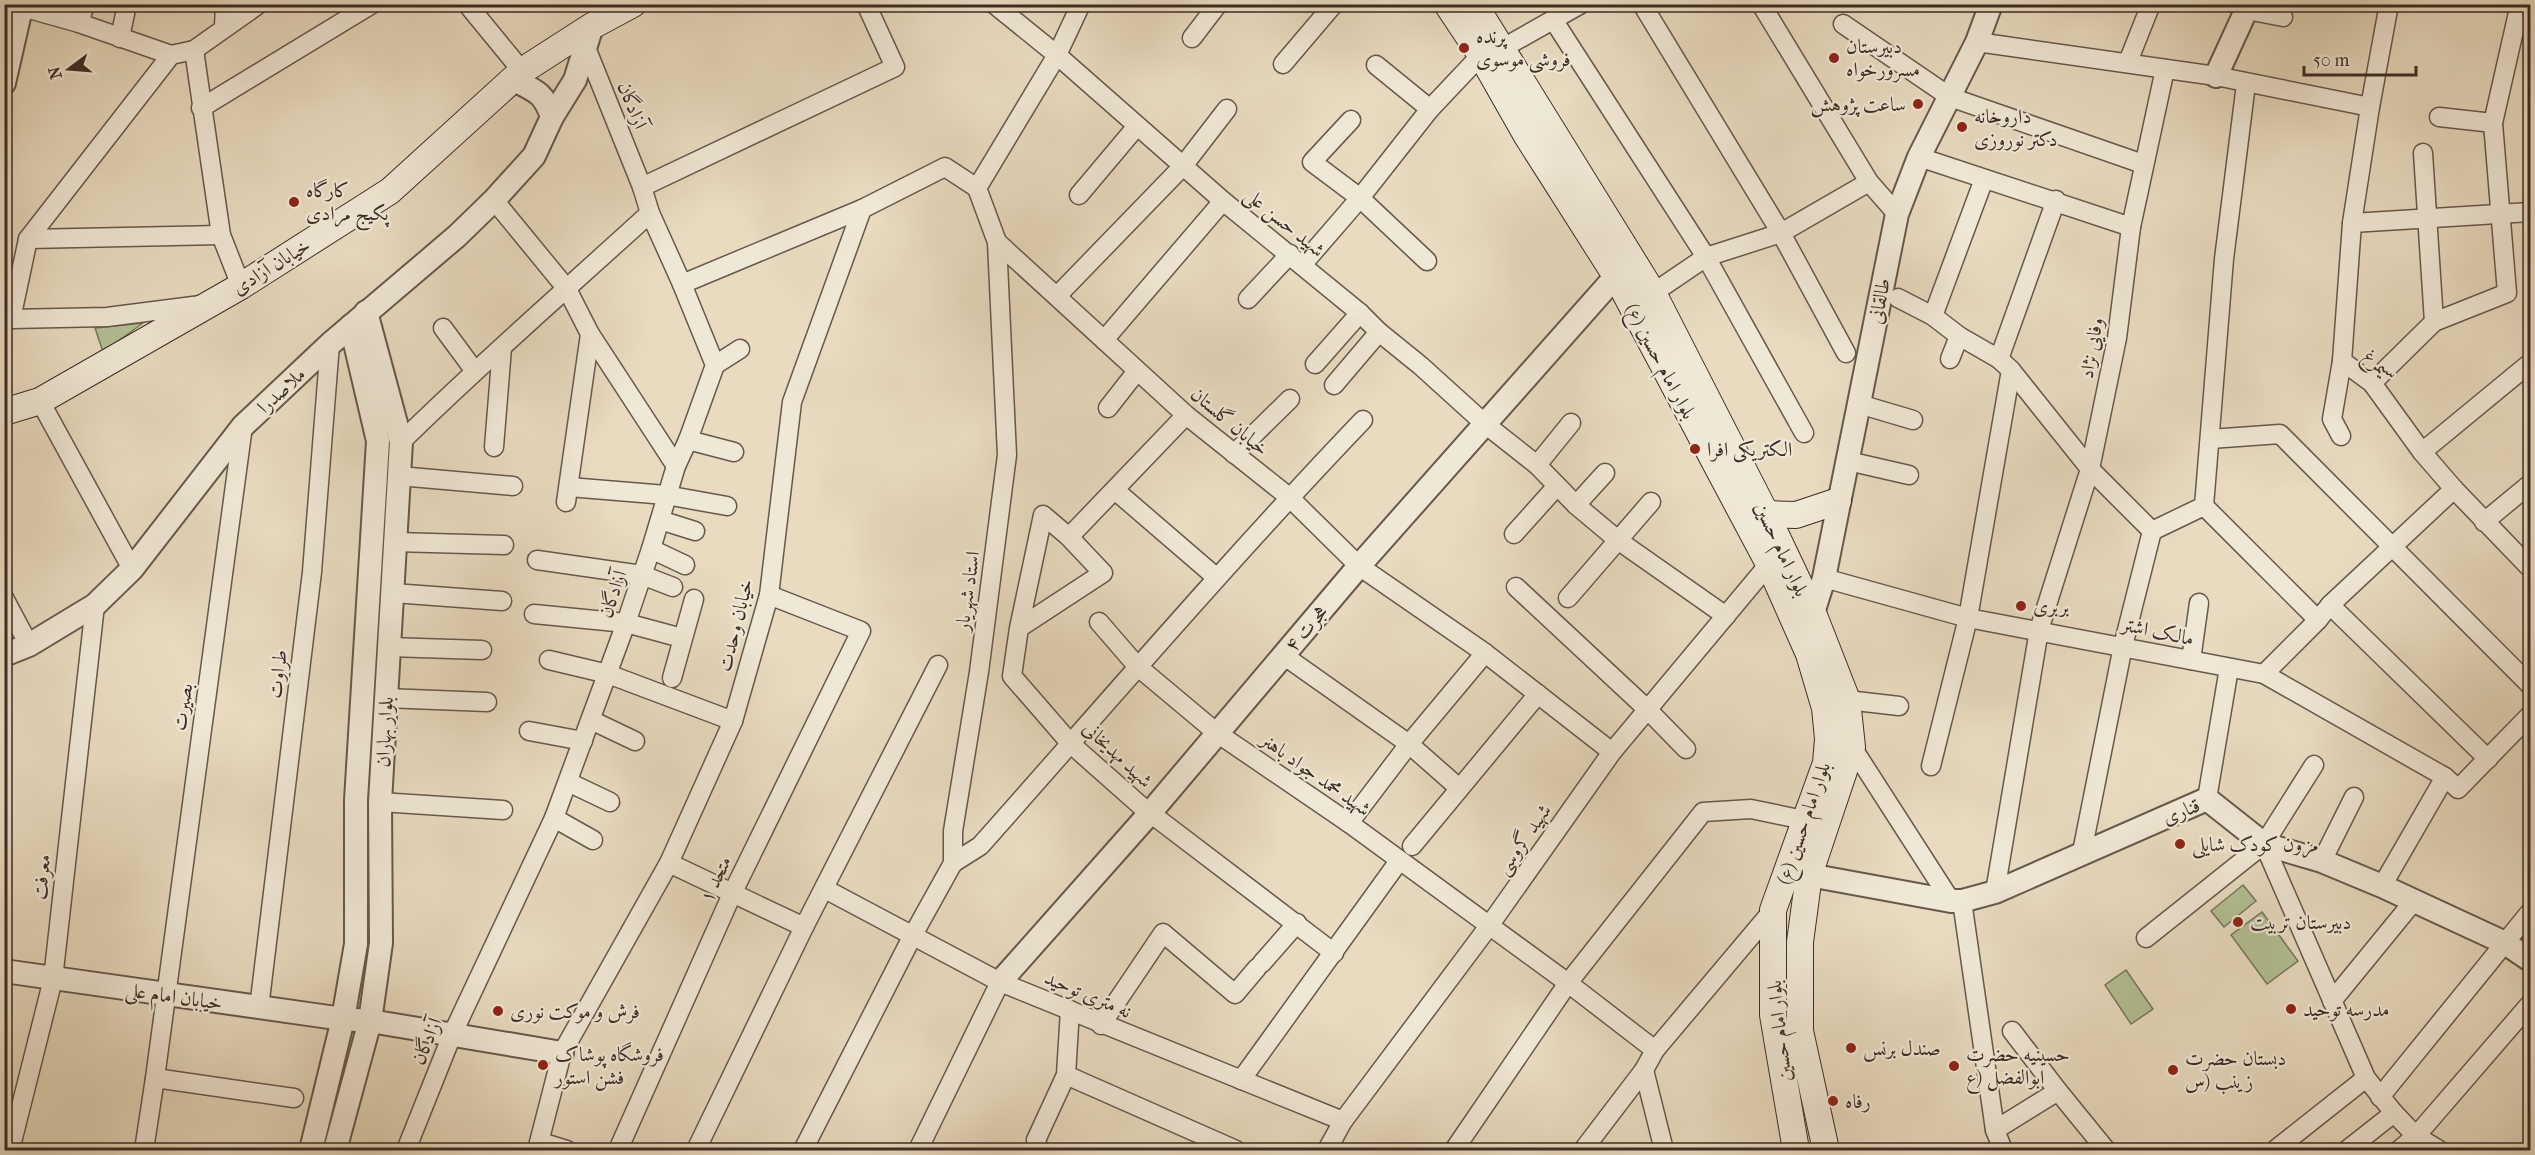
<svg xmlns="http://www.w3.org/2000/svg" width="2535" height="1155" font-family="'IM FELL French Canon',Amiri,serif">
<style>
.green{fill:#b3c195;stroke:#77775e;stroke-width:1.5}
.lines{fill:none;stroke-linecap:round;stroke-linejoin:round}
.minor-casing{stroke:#66584c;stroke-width:21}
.tertiary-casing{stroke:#66584c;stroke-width:26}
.secondary-casing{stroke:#3b2d26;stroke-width:28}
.minor{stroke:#f0e8d6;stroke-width:18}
.tertiary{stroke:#f0e8d6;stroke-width:22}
.secondary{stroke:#f0e8d6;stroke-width:26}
.poi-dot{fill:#8f2418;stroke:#f0e8d6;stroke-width:2}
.labels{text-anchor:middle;stroke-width:4.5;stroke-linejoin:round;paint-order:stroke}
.poi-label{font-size:20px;fill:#3b2d26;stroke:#f0e8d6;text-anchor:start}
.street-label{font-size:20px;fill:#3b2d26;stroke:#f0e8d6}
</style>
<rect width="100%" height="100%" fill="#e8dbc0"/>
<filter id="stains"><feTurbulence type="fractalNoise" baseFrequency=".00333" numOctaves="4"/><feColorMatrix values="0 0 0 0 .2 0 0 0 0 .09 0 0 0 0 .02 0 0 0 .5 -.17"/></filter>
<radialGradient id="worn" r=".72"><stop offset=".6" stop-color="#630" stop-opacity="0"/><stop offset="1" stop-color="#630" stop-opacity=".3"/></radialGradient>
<g class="green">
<polygon points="143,323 103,352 95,328"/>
<polygon points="2243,885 2256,901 2224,927 2211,911"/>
<polygon points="2262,912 2298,961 2267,984 2231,935"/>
<polygon points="2126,970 2153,1009 2131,1024 2105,985"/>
</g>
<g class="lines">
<g class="minor-casing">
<g id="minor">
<polyline points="467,4 522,71"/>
<polyline points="994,4 1057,55 1223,201 1360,313 1379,332 1421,366 1485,424 1537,465 1576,505 1619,541 1726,616"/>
<polyline points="1081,4 1057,55 977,188 997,242 1186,415 1289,497 1359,566 1485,653 1612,752"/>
<polyline points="1642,4 1781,233 1846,353"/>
<polyline points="1761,4 1869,182 1897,214"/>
<polyline points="22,7 79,23 171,55"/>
<polyline points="2247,10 2283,17"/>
<polyline points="1554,21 1706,257 1804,433"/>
<polyline points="79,23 85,4"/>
<polyline points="1843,24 1950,97 2143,164"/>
<polyline points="224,27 225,4"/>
<polyline points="120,38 127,4"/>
<polyline points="1192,38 1218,4"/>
<polyline points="1977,42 2216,76 2370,107"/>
<polyline points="1503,48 1581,4"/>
<polyline points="194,50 221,235 241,286"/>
<polyline points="2128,62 2151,4"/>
<polyline points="1283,64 1334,4"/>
<polyline points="1376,65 1430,109"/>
<polyline points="201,108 372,4"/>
<polyline points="2439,117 2493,123"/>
<polyline points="1351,120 1312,162 1360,198 1427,261"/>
<polyline points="2423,153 2434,322"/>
<polyline points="1919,157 2131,227"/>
<polyline points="642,187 895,67 866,4"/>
<polyline points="1079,195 1137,126"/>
<polyline points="494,200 567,289 590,334 676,466"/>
<polyline points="2352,223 2530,212"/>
<polyline points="28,239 221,235"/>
<polyline points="1302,265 1360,198 1430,109 1481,55"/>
<polyline points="682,284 862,209"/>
<polyline points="1653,293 1706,257 1781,233 1869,182"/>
<polyline points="1057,296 1183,166 1227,109"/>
<polyline points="1898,298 1933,316 1959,336 1999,359 2011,370 2090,469 2152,531"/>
<polyline points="1248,299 1290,254"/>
<polyline points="1933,316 1984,179"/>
<polyline points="4,319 11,319 28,239 171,55 194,50 259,4"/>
<polyline points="11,319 107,317 201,305"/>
<polyline points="443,328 474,370"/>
<polyline points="1104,340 1223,201"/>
<polyline points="1950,359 1959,336"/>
<polyline points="1999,359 2056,200"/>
<polyline points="2342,361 2372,383 2422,452 2454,489 2530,568"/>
<polyline points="1315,364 1360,313"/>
<polyline points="715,365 740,349"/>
<polyline points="2372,383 2434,322 2507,293 2493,123 2520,4"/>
<polyline points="1334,385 1379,332"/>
<polyline points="40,401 132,569"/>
<polyline points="1859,404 1913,420"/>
<polyline points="1108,408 1137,371"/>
<polyline points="2341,436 2332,419 2342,361 2352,223 2370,107 2389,4"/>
<polyline points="2210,439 2280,434 2530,685"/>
<polyline points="688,440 734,452"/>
<path d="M401,442C481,363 567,289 650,213"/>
<polyline points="494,447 502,348"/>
<polyline points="2422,452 2530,363"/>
<polyline points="1234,454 1290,399"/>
<polyline points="1848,461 1909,475"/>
<polyline points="1537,465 1571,423"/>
<polyline points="399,476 513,486"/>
<polyline points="569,487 666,495 727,506"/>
<polyline points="1116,491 1217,578"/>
<polyline points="566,502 590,334"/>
<polyline points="1576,505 1605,473"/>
<polyline points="2204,506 2224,259 2246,84"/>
<polyline points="2204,506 2318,620"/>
<polyline points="660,520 695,531"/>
<polyline points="2484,522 2530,484"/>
<polyline points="1514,534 1557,486"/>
<polyline points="1069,537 1186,415"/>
<polyline points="395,542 504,545"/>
<polyline points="651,549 685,565"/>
<polyline points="537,560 642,575 673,587"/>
<polyline points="1824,578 1968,618 2264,674 2445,777 2458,789 2530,715"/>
<polyline points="1516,587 1647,709 1686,749"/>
<polyline points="393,593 502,601"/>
<polyline points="4,598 29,645"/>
<polyline points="1568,598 1651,502"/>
<polyline points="2330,605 2488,759"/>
<polyline points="534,614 626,623 682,638"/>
<polyline points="1099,622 1137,666 1217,733 1349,823 1568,983 1655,1050"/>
<polyline points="1019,628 1103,573 1069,537 1043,515 1019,628 1012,676 1071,744 1141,806 1334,953"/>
<polyline points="389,647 482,650"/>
<polyline points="1283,655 1409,744 1459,788"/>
<polyline points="549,660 608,674 733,721"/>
<polyline points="2191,660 2199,603"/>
<polyline points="2264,674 2318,620 2330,605 2454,489"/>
<polyline points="672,678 694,599"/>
<polyline points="385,698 487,702"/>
<polyline points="1847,700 1899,706"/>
<polyline points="591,720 635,741"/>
<polyline points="529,731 583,741"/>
<polyline points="1852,747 1951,901"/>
<polyline points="1931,766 1968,618 2011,370"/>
<polyline points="568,782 610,802"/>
<polyline points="2207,799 2229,668"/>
<polyline points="380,802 503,810"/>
<polyline points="554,818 593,840"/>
<polyline points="1349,823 1409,744 1485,653"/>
<polyline points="2264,844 2366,1078 2394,1113 2416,1136 2439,1150"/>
<polyline points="1412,846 1538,694"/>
<polyline points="2082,852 2123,646 2152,531 2204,506"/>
<polyline points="2322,861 2354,797"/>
<polyline points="669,863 804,927"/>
<path d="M953,863L980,846C1107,703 1231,558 1363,420"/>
<polyline points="2382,886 2445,777"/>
<polyline points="825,889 1000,982 1343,1121"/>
<polyline points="1995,892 2039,630 2090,469 2117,338 2131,227 2165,69"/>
<polyline points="1962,901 1995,1130 2003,1150"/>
<polyline points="2146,938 2264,844 2314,765"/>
<polyline points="1262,963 1297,923"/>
<polyline points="2332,1001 2413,902"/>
<polyline points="259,1008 312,572 330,344"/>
<polyline points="1101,1025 1163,933 1235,994 1257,968"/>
<polyline points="2012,1031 2058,1091"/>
<polyline points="1644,1070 1664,1150"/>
<polyline points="1066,1075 1236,1150"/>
<polyline points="155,1078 294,1098"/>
<polyline points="1241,1080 1399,861"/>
<polyline points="2380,1097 2530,912"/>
<polyline points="1995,1130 2058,1091 2106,1150"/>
<polyline points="541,1142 567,1150"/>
<polyline points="10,1150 53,979 95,605"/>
<polyline points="144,1150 155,1078 243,426"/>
<polyline points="406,1150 452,1035 554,818 626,623 651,549 676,466 688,440 715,365 682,284 650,213 642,187 585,45"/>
<polyline points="537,1150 562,1053 669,863 733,721 769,595 792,402 862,209 945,167 977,188"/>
<polyline points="618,1150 732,894 861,631 769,595"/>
<polyline points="696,1150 804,927 938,665"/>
<polyline points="803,1150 913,935 953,863 953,831 979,672 1007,455 997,242"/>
<polyline points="918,1150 1000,982"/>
<polyline points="1039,1150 1036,1140 1066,1075 1070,1010"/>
<polyline points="1327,1150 1343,1121 1489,926 1612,752 1769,564"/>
<polyline points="1454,1150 1568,983 1703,812 1751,809 1804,820"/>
<polyline points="1583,1150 1644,1070 1655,1050 1773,910"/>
<polyline points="2275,1150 2366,1078"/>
<polyline points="2347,1150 2394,1113"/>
<polyline points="2399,1150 2416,1136 2530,1004"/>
</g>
</g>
<g class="tertiary-casing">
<g id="tertiary">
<polyline points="2216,76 2249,4"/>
<path d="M514,80C536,91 544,93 552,117"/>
<polyline points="4,83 22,4"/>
<polyline points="1813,613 1824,578 1897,214 1919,157 1977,42 1991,4"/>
<polyline points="4,655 29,645 95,605 132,569 243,426 330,344 457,236 494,200 534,156 552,117 575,80 592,26"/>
<polyline points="1809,875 1951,901 1962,901 1995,892 2207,799 2264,844 2322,861 2382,886 2505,943 2530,960"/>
<polyline points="4,971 343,1019 370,1021 562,1053"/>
<polyline points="1000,982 1150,813 1359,566 1616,276"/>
<polyline points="311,1150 343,1019 356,944 356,800 378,441 351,326"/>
<polyline points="335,1150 370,1021 381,943 380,802 401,442 366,312"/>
</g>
</g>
<g class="secondary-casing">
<g id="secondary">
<polyline points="1447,4 1481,55 1527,136 1616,276 1769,564 1809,654 1825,708 1828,739 1826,763 1773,910 1773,1015 1796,1150"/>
<polyline points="1474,4 1653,293 1766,514 1813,613 1847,700 1852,747 1809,875 1800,942 1800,1031 1826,1150"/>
<polyline points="4,412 40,401 241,286 390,191 522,71 592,26 633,4"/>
<polyline points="1766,514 1796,515 1838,501"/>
</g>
</g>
<use href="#minor" class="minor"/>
<use href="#tertiary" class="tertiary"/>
<use href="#secondary" class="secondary"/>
</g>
<g class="poi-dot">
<circle cx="1464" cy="48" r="6"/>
<circle cx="1834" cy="58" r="6"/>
<circle cx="1918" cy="104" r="6"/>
<circle cx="1962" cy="127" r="6"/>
<circle cx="294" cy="202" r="6"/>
<circle cx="1695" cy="449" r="6"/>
<circle cx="2021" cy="606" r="6"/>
<circle cx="2180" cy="844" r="6"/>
<circle cx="2238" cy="922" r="6"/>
<circle cx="2291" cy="1009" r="6"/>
<circle cx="498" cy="1011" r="6"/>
<circle cx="1851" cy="1048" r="6"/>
<circle cx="543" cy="1065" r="6"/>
<circle cx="1954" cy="1066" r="6"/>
<circle cx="2173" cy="1070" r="6"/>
<circle cx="1833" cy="1101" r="6"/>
</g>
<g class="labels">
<g class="poi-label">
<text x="1476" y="43">پرنده<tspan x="1476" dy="23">فروشی موسوی</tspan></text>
<text x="1846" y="53">دبیرستان<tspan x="1846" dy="23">مسرورخواه</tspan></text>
<text x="1906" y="111" text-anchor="end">ساعت پژوهش</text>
<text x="1974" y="123">داروخانه<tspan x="1974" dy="23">دکتر نوروزی</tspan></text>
<text x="306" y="197">کارگاه<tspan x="306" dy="23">پکیج مرادی</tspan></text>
<text x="1707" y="456">الکتریکی افرا</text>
<text x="2033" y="613">بربری</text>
<text x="2192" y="851">مزون کودک شایلی</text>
<text x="2250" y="929">دبیرستان تربیت</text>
<text x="2303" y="1016">مدرسه توحید</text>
<text x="510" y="1018">فرش و موکت نوری</text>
<text x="1863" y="1055">صندل برنس</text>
<text x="555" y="1061">فروشگاه پوشاک<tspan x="555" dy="23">فشن استور</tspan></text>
<text x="1966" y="1061">حسینیه حضرت<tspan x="1966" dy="23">ابوالفضل (ع</tspan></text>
<text x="2185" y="1065">دبستان حضرت<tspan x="2185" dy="23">زینب (س</tspan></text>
<text x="1845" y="1108">رفاه</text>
</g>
<g class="street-label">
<text transform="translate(633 105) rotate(68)" y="7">آزادگان</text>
<text transform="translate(1285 222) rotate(39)" y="7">شهید حسن علی</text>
<text transform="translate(271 266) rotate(-32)" y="7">خیابان آزادی</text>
<text transform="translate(1879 301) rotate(-79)" y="7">طالقانی</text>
<text transform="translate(2091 348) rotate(-80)" y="7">وفایی نژاد</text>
<text transform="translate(1661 361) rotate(62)" y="7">بلوار امام حسین (ع)</text>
<text transform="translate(2380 365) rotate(43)" y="7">سیمرغ</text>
<text transform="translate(281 390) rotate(-43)" y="7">ملاصدرا</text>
<text transform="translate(1230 421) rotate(40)" y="7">خیابان گلستان</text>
<text transform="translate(1782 549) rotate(65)" y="7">بلوار امام حسین</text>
<text transform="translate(967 591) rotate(-82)" y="7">استاد شهریار</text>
<text transform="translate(612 594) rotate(-71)" y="7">آزادگان</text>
<text transform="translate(735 625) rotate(-76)" y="7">خیابان وحدت</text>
<text transform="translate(1306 628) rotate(-49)" y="7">هجرت ۴</text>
<text transform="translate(2158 631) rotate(12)" y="7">مالک اشتر</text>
<text transform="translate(277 674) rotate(-83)" y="7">طراوت</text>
<text transform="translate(182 707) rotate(-82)" y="7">بصیرت</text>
<text transform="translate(384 732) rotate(-87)" y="7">بلوار بهاران</text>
<text transform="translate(1118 754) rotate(43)" y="7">شهید مهدیخانی</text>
<text transform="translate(1316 774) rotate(35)" y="7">شهید محمد جواد باهنر</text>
<text transform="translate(2181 811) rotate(-22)" y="7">قناری</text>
<text transform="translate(1803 823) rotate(-71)" y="7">بلوار امام حسین (ع)</text>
<text transform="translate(1523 839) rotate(-55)" y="7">شهید گروسی</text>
<text transform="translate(41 877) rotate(-84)" y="7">معرفت</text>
<text transform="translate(715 879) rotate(-65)" y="7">متحد ۱</text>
<text transform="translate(1088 994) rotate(23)" y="7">نه متری توحید</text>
<text transform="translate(174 996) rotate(8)" y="7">خیابان امام علی</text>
<text transform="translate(1779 1031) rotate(-96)" y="7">بلوار امام حسین</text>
<text transform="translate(426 1041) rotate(-67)" y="7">آزادگان</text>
</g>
</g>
<rect width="2535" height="1155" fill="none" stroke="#e8dbc0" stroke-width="24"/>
<rect x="6" y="6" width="2523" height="1143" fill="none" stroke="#3b2d26" stroke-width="3"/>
<rect x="12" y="12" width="2511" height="1131" fill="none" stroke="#3b2d26" stroke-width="1.5"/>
<g transform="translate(69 69) rotate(254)" stroke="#f0e8d6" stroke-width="4.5" paint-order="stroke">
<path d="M0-4.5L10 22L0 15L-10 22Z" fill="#3b2d26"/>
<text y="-9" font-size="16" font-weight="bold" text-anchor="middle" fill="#3b2d26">N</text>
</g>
<path d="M2304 66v9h112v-9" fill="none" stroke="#3b2d26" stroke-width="3"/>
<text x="2313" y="66" font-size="18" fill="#3b2d26" stroke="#f0e8d6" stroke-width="4.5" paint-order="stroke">50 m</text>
<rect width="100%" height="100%" filter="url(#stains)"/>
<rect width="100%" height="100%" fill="url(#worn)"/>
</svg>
